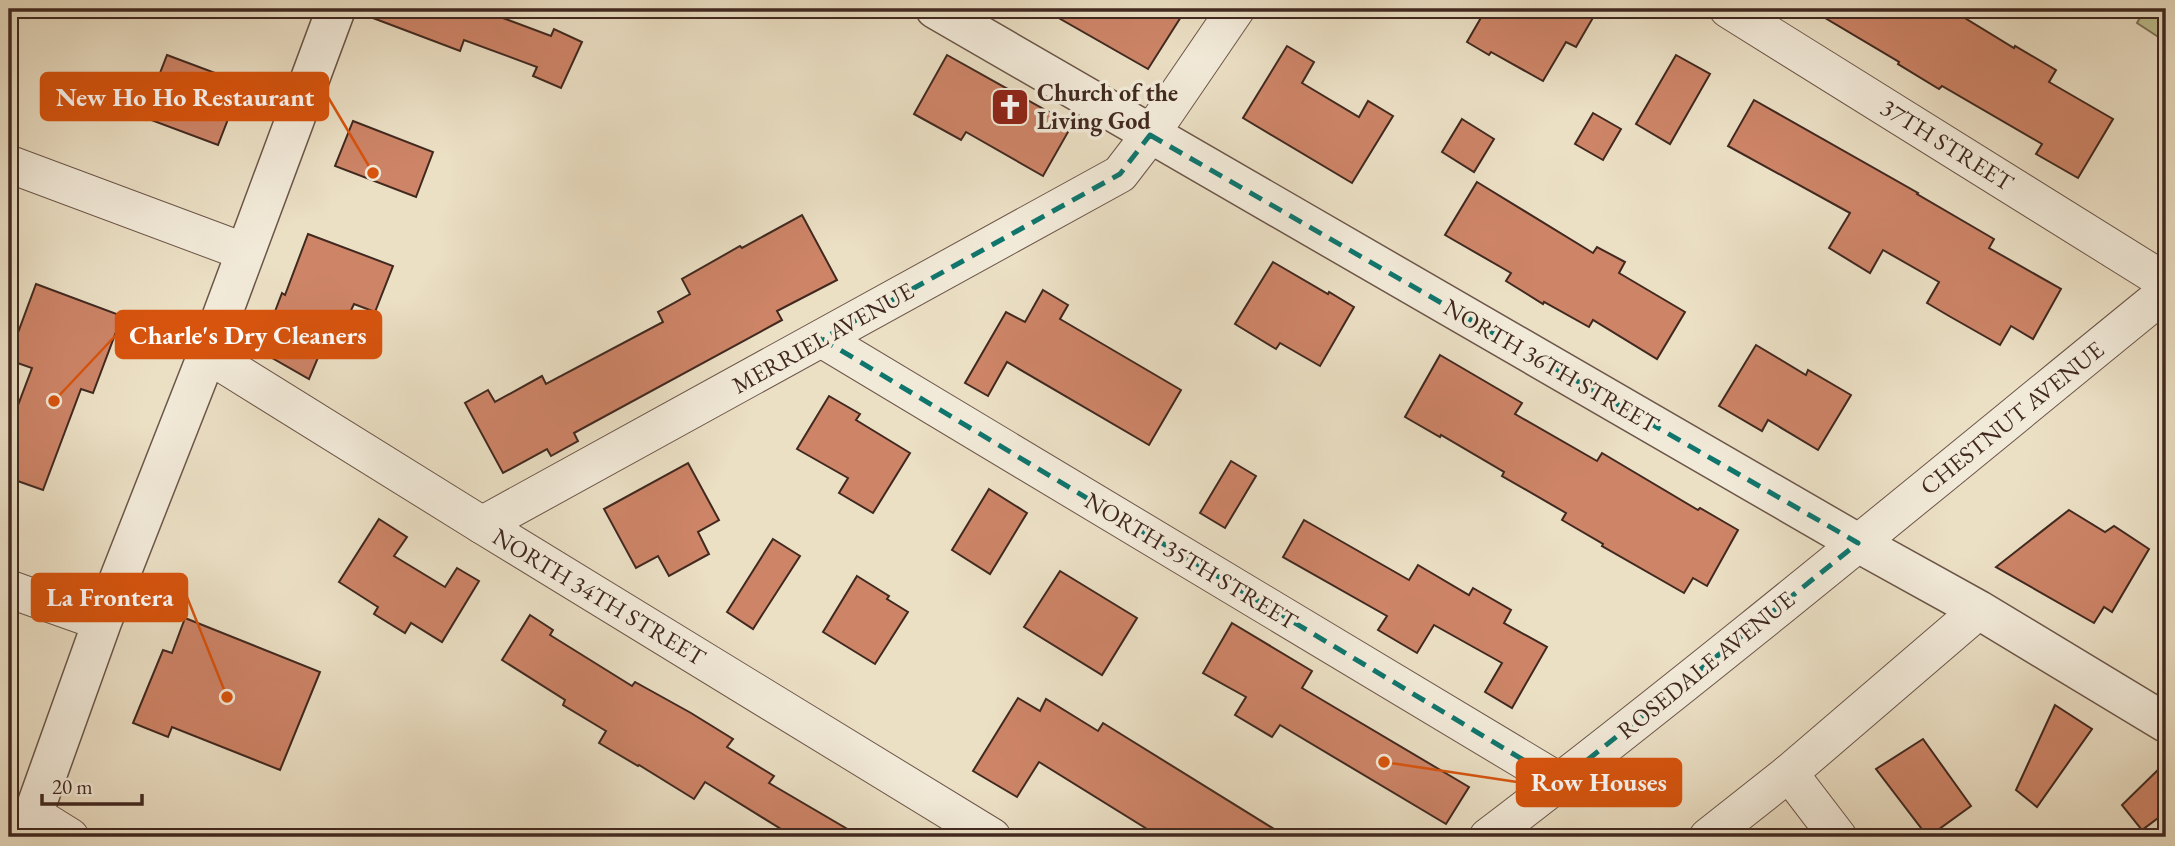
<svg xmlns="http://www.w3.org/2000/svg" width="2175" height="846" font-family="'EB Garamond',serif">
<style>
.green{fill:#bdc090;stroke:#7f7458;stroke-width:2}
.building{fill:#cd8467;stroke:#412920;stroke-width:2}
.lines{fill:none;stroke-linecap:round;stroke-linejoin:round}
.minor-casing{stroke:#6c5649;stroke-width:39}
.tertiary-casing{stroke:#6c5649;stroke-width:41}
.minor{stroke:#f2ead9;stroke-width:37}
.tertiary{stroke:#f2ead9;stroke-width:38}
.marked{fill:none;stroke:#0f766e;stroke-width:5;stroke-dasharray:14 9;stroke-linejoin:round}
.labels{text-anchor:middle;stroke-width:7;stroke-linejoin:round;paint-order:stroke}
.poi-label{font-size:24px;font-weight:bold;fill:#412920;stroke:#f2ead9;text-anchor:start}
.street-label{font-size:24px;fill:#412920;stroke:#f2ead9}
.leader{fill:none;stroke:#d7540e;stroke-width:2.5}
.callout-dot{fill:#d7540e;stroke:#f2ead9;stroke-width:2.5}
.callout{fill:#d7540e;stroke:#d7540e;stroke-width:2.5}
.callout-label{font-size:26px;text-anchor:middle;font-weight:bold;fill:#fff}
</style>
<rect width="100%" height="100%" fill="#ebdfc4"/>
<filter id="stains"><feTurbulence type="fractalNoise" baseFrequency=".00286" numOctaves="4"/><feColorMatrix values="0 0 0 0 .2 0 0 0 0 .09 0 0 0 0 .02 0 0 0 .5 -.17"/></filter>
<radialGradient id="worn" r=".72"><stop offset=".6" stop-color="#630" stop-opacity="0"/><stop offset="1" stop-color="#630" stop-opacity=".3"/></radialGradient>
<polygon class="green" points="2145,9 2166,9 2166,42 2137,23"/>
<g class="building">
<polygon points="357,9 479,9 551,36 554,29 582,42 561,88 533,76 537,67 464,40 460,51 357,12"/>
<polygon points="1043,9 1186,9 1148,69"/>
<polygon points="1486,9 1598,9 1576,47 1566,42 1543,81 1491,52 1489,55 1467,42"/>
<polygon points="1810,9 1950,9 2014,48 2015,46 2056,70 2049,82 2113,119 2078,178 2036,154 2042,144 1942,86 1939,89 1898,64 1899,62"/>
<polygon points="1287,46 1314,62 1302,83 1359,117 1368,101 1393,116 1352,183 1243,118"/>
<polygon points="167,55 242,83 218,145 143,117"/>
<polygon points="947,55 1072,125 1043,176 966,132 961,140 914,114"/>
<polygon points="1676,55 1710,74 1670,144 1636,124"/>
<polygon points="1754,100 1918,193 1917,194 1994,239 1989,248 2061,289 2033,339 2011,326 2000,345 1949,316 1927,303 1939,282 1883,250 1870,273 1829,248 1850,213 1728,146"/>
<polygon points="1593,113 1621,129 1603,160 1575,144"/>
<polygon points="1462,119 1494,139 1474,172 1442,152"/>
<polygon points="353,121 433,152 416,197 335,166"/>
<polygon points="1477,182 1593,253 1597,247 1625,262 1619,273 1685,312 1657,359 1593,320 1589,327 1544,302 1543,304 1506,281 1511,273 1445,235"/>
<polygon points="802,215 837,280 777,311 782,320 574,433 578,441 551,456 547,449 503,473 465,403 488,390 495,402 542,376 546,384 663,322 658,312 690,294 682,279 740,246 742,248"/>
<polygon points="308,234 393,266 375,312 354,304 337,340 327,336 309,379 260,351 282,293 285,295"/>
<polygon points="1273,262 1328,294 1329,292 1354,307 1320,366 1280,343 1276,349 1235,324"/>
<polygon points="36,284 122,316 93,393 81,389 43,490 9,478 9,429 32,368 9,360 9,357"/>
<polygon points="1043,290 1068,305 1060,319 1181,390 1149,445 1007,362 988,396 965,383 1006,312 1025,322"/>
<polygon points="1756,345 1806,375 1808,370 1851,395 1818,450 1768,420 1762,431 1719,406"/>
<polygon points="1440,355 1522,403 1515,414 1597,461 1602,453 1698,510 1700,508 1738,530 1707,586 1693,578 1684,593 1602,546 1603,544 1562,520 1566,513 1502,476 1504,472 1441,435 1440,437 1405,417"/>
<polygon points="829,396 860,414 856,420 910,453 873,513 839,493 848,478 797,449"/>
<polygon points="1231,461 1256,476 1225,528 1200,513"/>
<polygon points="688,463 719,520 698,532 709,554 669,576 658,556 636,568 604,509"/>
<polygon points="989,489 1027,513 990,574 952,550"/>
<polygon points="2069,510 2105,532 2114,526 2149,549 2112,612 2104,607 2094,623 1996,567"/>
<polygon points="379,519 407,537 394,556 445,587 457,568 479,581 442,642 411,623 405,633 374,614 378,607 339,582"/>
<polygon points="1304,520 1409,580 1418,565 1469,595 1473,588 1511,610 1504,623 1547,647 1512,708 1485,692 1502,663 1434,625 1417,653 1378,630 1387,616 1283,557"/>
<polygon points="773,539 800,556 753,629 727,612"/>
<polygon points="1060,571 1137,618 1102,675 1024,627"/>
<polygon points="857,576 889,596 887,599 908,612 875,664 823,632"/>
<polygon points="530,615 553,630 550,635 632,686 635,682 691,713 733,739 727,747 774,776 769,783 861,837 794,837 705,782 694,799 639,765 638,766 599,743 606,731 563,705 565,700 502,660"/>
<polygon points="185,618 320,672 280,770 172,727 168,737 133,723 163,650 172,653"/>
<polygon points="1232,623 1312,671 1302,688 1469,787 1446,824 1280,725 1272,737 1235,715 1246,697 1203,673"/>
<polygon points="1018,698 1040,711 1046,699 1098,731 1103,723 1287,837 1160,837 1039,762 1017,797 973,771"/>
<polygon points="2055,705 2092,729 2037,807 2016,790"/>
<polygon points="1923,739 1971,806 1928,837 1876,769"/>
<polygon points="2166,762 2166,812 2142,830 2122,805"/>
</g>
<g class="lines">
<g class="minor-casing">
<g id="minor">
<polyline points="1728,9 2166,282"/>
<polyline points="9,164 245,252"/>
<polyline points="822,339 1560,782"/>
<polyline points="207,354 482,525 992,837"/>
<polyline points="482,525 1120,174 1150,135 1236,9"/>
<polyline points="9,589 102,622"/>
<polyline points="1789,773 1838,837"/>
<polyline points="33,814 70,837"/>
<path d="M1488,837C1718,661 1941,475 2166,292"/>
<polyline points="1708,837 1789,773 1979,610"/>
</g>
</g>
<g class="tertiary-casing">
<g id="tertiary">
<polyline points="935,9 1858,543 1979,610 2166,723"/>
<polyline points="25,837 102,622 214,337 336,9"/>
</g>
</g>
<use href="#minor" class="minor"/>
<use href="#tertiary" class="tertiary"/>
</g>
<path class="marked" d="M1150,135L1858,543L1560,782L822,339L1120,174Z"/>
<defs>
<g id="church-square" transform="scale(2.0125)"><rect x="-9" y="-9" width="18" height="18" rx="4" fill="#8f2418" stroke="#f2ead9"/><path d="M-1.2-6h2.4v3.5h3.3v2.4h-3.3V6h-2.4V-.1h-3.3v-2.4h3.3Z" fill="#fff"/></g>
</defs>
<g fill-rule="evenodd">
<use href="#church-square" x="1010" y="107"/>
</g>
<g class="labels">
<g class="poi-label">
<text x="1037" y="101">Church of the<tspan x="1037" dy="28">Living God</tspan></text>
</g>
<g class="street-label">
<text transform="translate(1947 145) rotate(32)" y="8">37TH STREET</text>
<text transform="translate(823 338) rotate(-29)" y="8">MERRIEL AVENUE</text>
<text transform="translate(1551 366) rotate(30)" y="8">NORTH 36TH STREET</text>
<text transform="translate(2012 418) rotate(-39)" y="8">CHESTNUT AVENUE</text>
<text transform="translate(1191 561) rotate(31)" y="8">NORTH 35TH STREET</text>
<text transform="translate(599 597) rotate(31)" y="8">NORTH 34TH STREET</text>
<text transform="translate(1706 665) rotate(-39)" y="8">ROSEDALE AVENUE</text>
</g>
</g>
<path class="leader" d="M373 173L328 97M54 401L116 335M227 697L187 597M1384 762L1517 782"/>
<g class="callout-dot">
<circle cx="373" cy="173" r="7"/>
<circle cx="54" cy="401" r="7"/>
<circle cx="227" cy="697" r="7"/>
<circle cx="1384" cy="762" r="7"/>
</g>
<g class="callout">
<rect x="41" y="73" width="287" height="47" rx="7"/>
<rect x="116" y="311" width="265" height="47" rx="7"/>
<rect x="32" y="574" width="155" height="47" rx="7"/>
<rect x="1517" y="759" width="164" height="47" rx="7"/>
</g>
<g class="callout-label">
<text x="185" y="106">New Ho Ho Restaurant</text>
<text x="248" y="344">Charle's Dry Cleaners</text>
<text x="110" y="606">La Frontera</text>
<text x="1599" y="791">Row Houses</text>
</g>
<rect width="2175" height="846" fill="none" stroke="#ebdfc4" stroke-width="35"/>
<rect x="10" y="10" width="2154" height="825" fill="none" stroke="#412920" stroke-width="3.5"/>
<rect x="18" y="18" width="2140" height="811" fill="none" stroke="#412920" stroke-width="2"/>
<path d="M42 794v10h100v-10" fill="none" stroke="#412920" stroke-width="3.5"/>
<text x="52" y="794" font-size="21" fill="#412920" stroke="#f2ead9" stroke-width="5" paint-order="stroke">20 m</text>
<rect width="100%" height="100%" filter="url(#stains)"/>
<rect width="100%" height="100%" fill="url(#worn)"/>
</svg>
